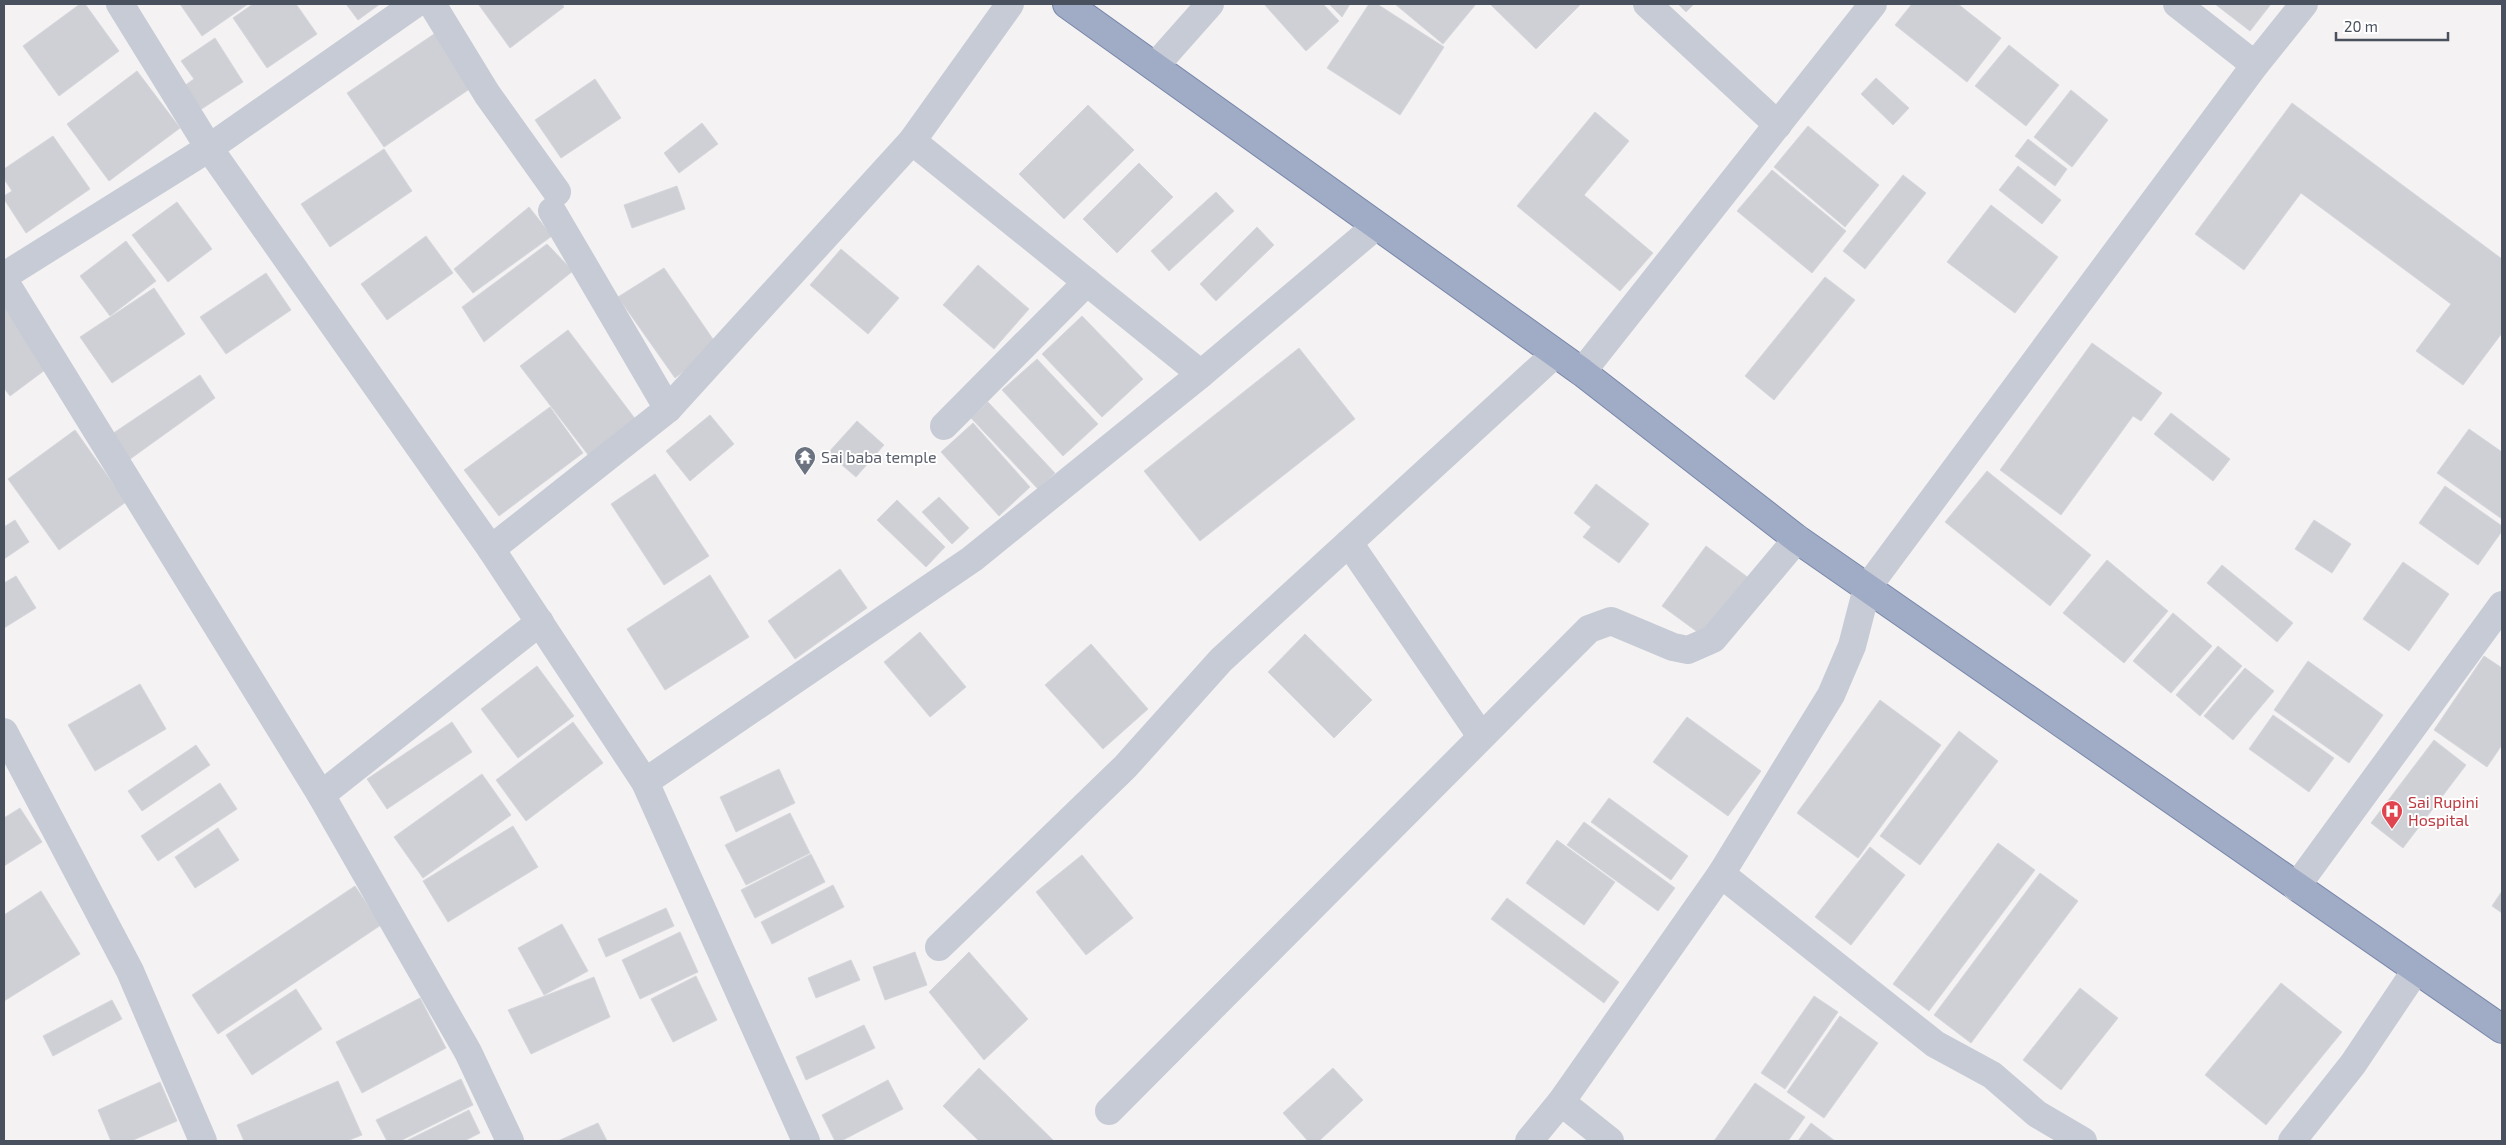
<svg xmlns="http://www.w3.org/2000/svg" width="2506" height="1145" font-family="'Exo 2',sans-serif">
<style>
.building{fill:#cfd0d5;stroke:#d6d7dc}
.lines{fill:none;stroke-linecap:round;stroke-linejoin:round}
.trunk-casing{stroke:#7786a9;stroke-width:30}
.minor{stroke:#c6cbd5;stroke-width:28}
.trunk{stroke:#a0acc6;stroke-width:28}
.labels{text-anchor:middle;stroke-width:4;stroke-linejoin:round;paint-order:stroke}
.worship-label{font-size:16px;fill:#5b616d;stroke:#fff;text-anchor:start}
.health-label{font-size:16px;fill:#be3a42;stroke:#fff;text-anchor:start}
</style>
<rect width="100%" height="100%" fill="#f4f2f2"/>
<g class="building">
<polygon points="80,4 85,4 119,51 59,96 23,46"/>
<polygon points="180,4 248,4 202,36"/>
<polygon points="253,4 296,4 317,34 267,68 233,18"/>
<polygon points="346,4 380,4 358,20"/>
<polygon points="481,4 562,4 564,7 510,48 479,5"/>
<polygon points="1264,4 1323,4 1339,21 1306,51"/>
<polygon points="1329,4 1350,4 1342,17"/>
<polygon points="1369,4 1377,4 1444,47 1400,115 1327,68"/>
<polygon points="1395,4 1476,4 1443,44"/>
<polygon points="1490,4 1581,4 1536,49"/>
<polygon points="1678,4 1694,4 1686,12"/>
<polygon points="1912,4 1958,4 2001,38 1967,82 1895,25"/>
<polygon points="2215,4 2271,4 2250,31"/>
<polygon points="437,32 474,86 384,147 347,93"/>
<polygon points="215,38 243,82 200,110 184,86 194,79 181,61"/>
<polygon points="2009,45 2059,85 2026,126 1975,86"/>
<polygon points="137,71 180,128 109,181 67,124"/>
<polygon points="1876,78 1909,108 1893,125 1861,94"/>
<polygon points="595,79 621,118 561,158 535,120"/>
<polygon points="2071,90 2108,120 2072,167 2034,137"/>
<polygon points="2292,103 2502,259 2502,333 2463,385 2416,351 2451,304 2301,193 2244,270 2195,234"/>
<polygon points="1088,105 1134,150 1064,219 1019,174"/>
<polygon points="1595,112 1629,141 1584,195 1653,253 1620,291 1517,206"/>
<polygon points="702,123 718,144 679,173 664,153"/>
<polygon points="1808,126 1879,185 1845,227 1774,167"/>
<polygon points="53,136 90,189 26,233 4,199 4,196 12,191 4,179 4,169"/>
<polygon points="2028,139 2067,169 2055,186 2015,156"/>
<polygon points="384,149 412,191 330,247 301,204"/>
<polygon points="1139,163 1173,197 1117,253 1083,219"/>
<polygon points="2018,166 2061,200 2042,224 1999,190"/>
<polygon points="1772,170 1846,231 1812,273 1737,211"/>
<polygon points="1903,175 1926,193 1865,269 1843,251"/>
<polygon points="677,186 685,209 632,228 624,205"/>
<polygon points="1216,192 1234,211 1169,271 1151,251"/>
<polygon points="177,202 212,249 168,282 132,235"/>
<polygon points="1991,205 2058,257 2015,313 1947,262"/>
<polygon points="529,207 552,236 473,293 454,269"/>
<polygon points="1257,227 1274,245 1216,301 1200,284"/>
<polygon points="426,236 453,273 387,320 361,284"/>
<polygon points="126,241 156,281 110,316 80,276"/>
<polygon points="547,244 573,271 484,342 462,307"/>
<polygon points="841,249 899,298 868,334 810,285"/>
<polygon points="978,265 1029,309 994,349 943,305"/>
<polygon points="664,268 717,345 675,378 618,297"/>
<polygon points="266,273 291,310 226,354 200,317"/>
<polygon points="1825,277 1855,300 1774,400 1745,376"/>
<polygon points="154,288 185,334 112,383 80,337"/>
<polygon points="4,306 49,367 10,396 4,388"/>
<polygon points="1082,316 1143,379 1102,417 1042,354"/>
<polygon points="568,330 636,420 589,456 520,366"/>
<polygon points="2092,343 2162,393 2141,421 2133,416 2061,515 2000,470"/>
<polygon points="1299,348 1355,419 1200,541 1144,471"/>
<polygon points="1037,359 1098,424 1063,456 1002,390"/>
<polygon points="200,375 215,398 126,462 109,436"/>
<polygon points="988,402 1055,473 1038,489 971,418"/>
<polygon points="550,407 583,453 499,516 464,470"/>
<polygon points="2171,413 2230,459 2213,481 2154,434"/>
<polygon points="710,415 734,444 690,481 666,451"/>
<polygon points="857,421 884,445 856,477 828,453"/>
<polygon points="973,423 1030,487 999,516 941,452"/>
<polygon points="2469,429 2502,452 2502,519 2437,473"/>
<polygon points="75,430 126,502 59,550 8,479"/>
<polygon points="1987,471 2091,555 2050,606 1945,522"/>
<polygon points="655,474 709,556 664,585 611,504"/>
<polygon points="1596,484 1649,524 1619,563 1583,537 1591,527 1574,513"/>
<polygon points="2445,486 2502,526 2502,531 2478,565 2419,523"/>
<polygon points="939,497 969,528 952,544 922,512"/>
<polygon points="897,500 945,547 926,567 877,520"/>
<polygon points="15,520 29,542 4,559 4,527"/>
<polygon points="2314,520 2351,544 2332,573 2295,549"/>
<polygon points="1706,546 1750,579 1707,639 1662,606"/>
<polygon points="2107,560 2168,611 2124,663 2063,613"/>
<polygon points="2403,562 2449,594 2409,651 2363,619"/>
<polygon points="2222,565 2293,623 2277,642 2207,583"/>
<polygon points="840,569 867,608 795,659 768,621"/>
<polygon points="710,575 749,637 665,690 627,629"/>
<polygon points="16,576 36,608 4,628 4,583"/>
<polygon points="2173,613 2212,646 2171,693 2133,661"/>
<polygon points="920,632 966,687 930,717 884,662"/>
<polygon points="1305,634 1372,700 1334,738 1268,672"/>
<polygon points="1091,644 1148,709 1103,749 1045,685"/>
<polygon points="2218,646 2242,666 2200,716 2176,695"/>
<polygon points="2484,656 2502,668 2502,745 2487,767 2434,730"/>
<polygon points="2308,661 2383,715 2349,763 2274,710"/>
<polygon points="537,666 574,716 518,758 481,709"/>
<polygon points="2245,668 2274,691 2233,740 2204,716"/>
<polygon points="140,684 166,729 95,771 68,725"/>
<polygon points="1880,700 1941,745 1858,858 1797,813"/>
<polygon points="2273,715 2334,758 2309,792 2249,749"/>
<polygon points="1687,717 1761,771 1728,816 1653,762"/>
<polygon points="452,722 472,752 387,809 367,779"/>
<polygon points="573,722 603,763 526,821 496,780"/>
<polygon points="1959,731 1998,761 1920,865 1880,836"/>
<polygon points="2434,740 2466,765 2403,848 2371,823"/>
<polygon points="196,745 210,765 142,811 128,791"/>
<polygon points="779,769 795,803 736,832 720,797"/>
<polygon points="482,774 511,815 423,878 394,837"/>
<polygon points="220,783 237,809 158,861 141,836"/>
<polygon points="1609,798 1688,856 1671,880 1591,822"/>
<polygon points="20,808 42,842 4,866 4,818"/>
<polygon points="790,813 810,853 746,885 725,845"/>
<polygon points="1584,822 1675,888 1658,911 1567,845"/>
<polygon points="513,826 538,867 448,922 423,881"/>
<polygon points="218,828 239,860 195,888 175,857"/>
<polygon points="1557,840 1615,882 1584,925 1526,883"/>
<polygon points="1998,843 2035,870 1929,1011 1893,984"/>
<polygon points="1870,847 1905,875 1851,945 1815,917"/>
<polygon points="811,854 825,882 755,918 741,890"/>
<polygon points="1082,855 1133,918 1086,955 1036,892"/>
<polygon points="2040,873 2078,901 1971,1043 1934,1015"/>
<polygon points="833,885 844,907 772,944 761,922"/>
<polygon points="355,886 381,925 218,1034 192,995"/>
<polygon points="41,891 80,954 4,1001 4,915"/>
<polygon points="2502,891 2502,913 2492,906"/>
<polygon points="1507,898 1619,982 1604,1003 1491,919"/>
<polygon points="666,908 674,926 606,957 598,939"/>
<polygon points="562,924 588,971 544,995 518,948"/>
<polygon points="680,932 698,972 640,999 622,960"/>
<polygon points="915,952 927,985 885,1000 873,967"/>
<polygon points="969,952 1028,1019 984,1060 929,992"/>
<polygon points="851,960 860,980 816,998 808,978"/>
<polygon points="696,976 717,1020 673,1042 651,999"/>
<polygon points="594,977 610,1017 531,1054 508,1010"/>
<polygon points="2281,983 2342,1032 2266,1125 2205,1075"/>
<polygon points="2080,988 2118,1018 2061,1090 2023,1060"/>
<polygon points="296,989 322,1029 252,1075 226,1035"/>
<polygon points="1814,996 1838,1012 1785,1089 1761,1073"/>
<polygon points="420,998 446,1048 362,1093 336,1042"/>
<polygon points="112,1000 122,1019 53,1056 43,1036"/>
<polygon points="1840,1016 1878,1043 1824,1118 1787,1092"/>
<polygon points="864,1025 875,1048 806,1080 796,1057"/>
<polygon points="979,1068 1053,1140 1052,1141 979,1141 943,1106"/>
<polygon points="1333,1068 1363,1100 1319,1141 1308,1141 1283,1113"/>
<polygon points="461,1079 473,1105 400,1141 387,1141 376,1120"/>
<polygon points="888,1080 903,1109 841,1141 835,1141 822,1115"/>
<polygon points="338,1081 362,1135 347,1141 244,1141 237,1125"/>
<polygon points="160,1082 177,1121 131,1141 111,1141 98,1110"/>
<polygon points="1755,1083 1805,1117 1788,1141 1714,1141"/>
<polygon points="469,1110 480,1133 464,1141 406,1141"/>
<polygon points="598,1123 607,1141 558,1141"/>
<polygon points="1811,1123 1835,1141 1798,1141"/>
</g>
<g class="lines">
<g class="trunk-casing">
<polyline id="trunk" points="1067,4 1582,372 1797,539 2502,1029"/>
</g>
<g class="minor">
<polyline points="120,4 209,148 491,549 645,782 806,1141"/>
<polyline points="432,4 487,94 557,192"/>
<polyline points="1647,4 1778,125"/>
<polyline points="2177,4 2255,65"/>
<polyline points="1155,66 1210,4"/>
<polyline points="912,141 1201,374"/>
<polyline points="552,211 668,409"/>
<polyline points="4,276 209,148 415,4"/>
<polyline points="4,280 321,795 468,1052 510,1141"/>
<polyline points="1582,372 1873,4"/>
<polyline points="944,426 1087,282"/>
<polyline points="1349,543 1481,736"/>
<polyline points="491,549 668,409 912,141 1010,4"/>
<polyline points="4,732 130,971 203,1141"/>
<polyline points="645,782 972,559 1201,374 1376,226"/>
<polyline points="321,795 540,622"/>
<polyline points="1721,874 1935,1044 1992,1075 2037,1114 2083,1141"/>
<polyline points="2296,887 2502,605"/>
<polyline points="939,947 1125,767 1221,660 1555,354"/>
<polyline points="1561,1102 1610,1141"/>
<polyline points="1109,1111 1589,629 1611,621 1673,647 1688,650 1713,639 1797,539"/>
<polyline points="1529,1141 1561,1102 1721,874 1831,695 1852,646 1867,588 2255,65 2304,4"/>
<polyline points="2292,1141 2353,1064 2416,970"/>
</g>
<use href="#trunk" class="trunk"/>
</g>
<defs>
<g id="temple-pin" transform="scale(1.125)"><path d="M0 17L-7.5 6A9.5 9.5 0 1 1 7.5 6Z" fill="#6b7280" stroke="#fff"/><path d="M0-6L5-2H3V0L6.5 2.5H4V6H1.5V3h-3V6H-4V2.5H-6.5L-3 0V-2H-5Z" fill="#fff"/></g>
<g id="hospital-pin" transform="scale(1.125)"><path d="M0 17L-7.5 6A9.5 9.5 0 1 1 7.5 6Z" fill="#e0444e" stroke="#fff"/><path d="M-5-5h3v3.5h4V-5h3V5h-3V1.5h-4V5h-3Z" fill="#fff"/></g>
</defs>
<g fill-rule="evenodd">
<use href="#temple-pin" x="805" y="457"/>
<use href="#hospital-pin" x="2392" y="811"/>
</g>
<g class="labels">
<g class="worship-label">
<text x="821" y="463">Sai baba temple</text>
</g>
<g class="health-label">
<text x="2408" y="808">Sai Rupini<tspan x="2408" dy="18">Hospital</tspan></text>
</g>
</g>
<rect width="2506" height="1145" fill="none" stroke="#4a515e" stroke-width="10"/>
<path d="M2336 32v8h112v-8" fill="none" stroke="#4a515e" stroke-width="2.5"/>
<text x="2344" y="32" font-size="15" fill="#4a515e" stroke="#ffffff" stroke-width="4" paint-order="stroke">20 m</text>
</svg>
